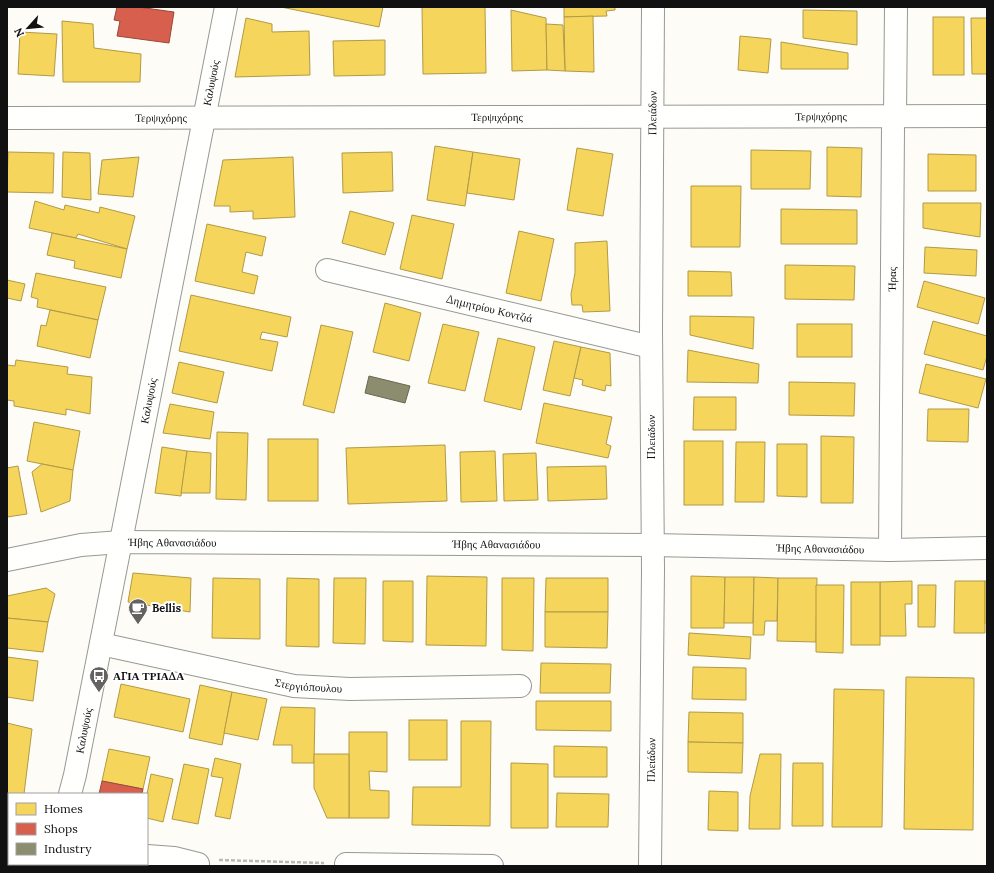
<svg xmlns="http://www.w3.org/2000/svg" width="994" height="873" font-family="Lora,serif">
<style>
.homes{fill:#f6d55c;stroke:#b19a46}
.shops{fill:#d6604d;stroke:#9b483b}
.industry{fill:#8c8c6e;stroke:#676752}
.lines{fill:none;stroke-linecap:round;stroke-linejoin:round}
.minor-casing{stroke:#979795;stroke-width:24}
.path{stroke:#b9b9b8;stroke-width:2.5;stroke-dasharray:4 2;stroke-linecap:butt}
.minor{stroke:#fffffe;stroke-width:22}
.labels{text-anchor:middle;stroke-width:4;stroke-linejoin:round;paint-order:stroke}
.street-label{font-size:11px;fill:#111;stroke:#fff}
.poi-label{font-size:11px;font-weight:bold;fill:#111;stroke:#fff;text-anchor:start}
</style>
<rect width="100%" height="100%" fill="#fdfcf7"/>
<g class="homes">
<polygon points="281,7 383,7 379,27"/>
<polygon points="422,7 485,7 486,73 423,74"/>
<polygon points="564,7 615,7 615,10 606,11 607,16 564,17"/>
<polygon points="511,10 546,18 547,70 512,71"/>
<polygon points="803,10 857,11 857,45 803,38"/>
<polygon points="593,16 594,72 565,71 564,17"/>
<rect x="933" y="17" width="31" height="58"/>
<polygon points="246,18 272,24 272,32 309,31 310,75 235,77"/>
<polygon points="971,18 987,18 987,74 972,74"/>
<polygon points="62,21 93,24 94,48 141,54 140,82 63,82"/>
<polygon points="546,24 563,25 565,71 547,70"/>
<polygon points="20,32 57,34 54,76 18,74"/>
<polygon points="740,36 771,39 768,73 738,70"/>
<polygon points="385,40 385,75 334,76 333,41"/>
<polygon points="781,42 848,53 848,69 781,69"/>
<polygon points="435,146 473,152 465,206 427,200"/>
<polygon points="827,147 862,148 861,197 827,196"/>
<polygon points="577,148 613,154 603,216 567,210"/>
<polygon points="751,150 811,151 810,189 751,189"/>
<polygon points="8,152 54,153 53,193 7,192"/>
<polygon points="63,152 90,153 91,200 62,197"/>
<polygon points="392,152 393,191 343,193 342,153"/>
<polygon points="473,152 520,159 514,200 467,193"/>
<polygon points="928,154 976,155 976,191 928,191"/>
<polygon points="139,157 133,197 98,194 102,160"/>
<polygon points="293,157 295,217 253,219 253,211 230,212 230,206 214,206 223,160"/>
<polygon points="691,186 741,186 740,247 691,247"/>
<polygon points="35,201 64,210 65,205 99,213 100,207 135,216 127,249 78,234 76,238 29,228"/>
<polygon points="923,203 981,203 980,237 923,228"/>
<polygon points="781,209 857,210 857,244 781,244"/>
<polygon points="350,211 394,223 385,255 342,243"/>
<polygon points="412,215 454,224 442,279 400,269"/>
<polygon points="207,224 266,237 262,256 246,252 242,272 258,276 254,294 195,281"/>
<polygon points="519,231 554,239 541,301 506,293"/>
<polygon points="52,233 127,249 121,278 74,268 75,261 47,255"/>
<polygon points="607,241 610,311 583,312 582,305 572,305 571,294 575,273 575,243"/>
<polygon points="925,247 977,250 976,276 924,273"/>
<polygon points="785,265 855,266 854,300 785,299"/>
<polygon points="688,271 731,272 732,296 688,296"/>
<polygon points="36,273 106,287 98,320 37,307 38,299 31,297"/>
<polygon points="7,280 25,284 21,301 7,298"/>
<polygon points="924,281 985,298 978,324 917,307"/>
<polygon points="191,295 291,317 287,337 262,332 260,339 278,342 272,371 179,351"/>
<polygon points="385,303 421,313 409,361 373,352"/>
<polygon points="50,310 98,320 90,358 37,346 41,325 46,326"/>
<polygon points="690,316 754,317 753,349 690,335"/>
<polygon points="933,321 987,336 987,356 983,370 924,354"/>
<polygon points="443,324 479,332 465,391 428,383"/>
<rect x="797" y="324" width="55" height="33"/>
<polygon points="321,325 353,332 334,413 303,405"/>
<polygon points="498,338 535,347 521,410 484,401"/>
<polygon points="554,341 581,347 570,396 543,390"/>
<polygon points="581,347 610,353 611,386 606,385 605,391 582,385 583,380 574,378"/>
<polygon points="688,350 759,364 758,383 687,382"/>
<polygon points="16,360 68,367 67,374 92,377 90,414 66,409 66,415 14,406 14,401 7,400 7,365 15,366"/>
<polygon points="179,362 224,372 217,403 172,393"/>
<polygon points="926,364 986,379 978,408 919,393"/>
<polygon points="789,382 855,383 854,416 789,415"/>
<polygon points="694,397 736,397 736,430 693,430"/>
<polygon points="544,403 612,417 606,444 611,446 608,458 536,443"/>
<polygon points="170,404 214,412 210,439 163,433"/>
<polygon points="928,409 969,409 968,442 927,441"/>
<polygon points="34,422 80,431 73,470 27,461"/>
<polygon points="217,432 248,433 246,500 216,499"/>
<polygon points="821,436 854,437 853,503 821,503"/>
<rect x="268" y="439" width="50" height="62"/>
<rect x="684" y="441" width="39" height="64"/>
<polygon points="736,442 765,442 764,502 735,502"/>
<polygon points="777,444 807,444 807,497 777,496"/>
<polygon points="445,445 447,501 348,504 346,448"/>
<polygon points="162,447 187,451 181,496 155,493"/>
<polygon points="187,451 211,453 210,493 181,493"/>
<polygon points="495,451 497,501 461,502 460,452"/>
<polygon points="536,453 538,500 504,501 503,454"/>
<polygon points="42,464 73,470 70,501 41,512 32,472"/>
<polygon points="18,466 27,514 7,517 7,468"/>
<polygon points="606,466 607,499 548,501 547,467"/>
<polygon points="133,573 191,578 190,612 128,602"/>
<polygon points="427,576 487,577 486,646 426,645"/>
<polygon points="691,576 725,577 724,628 691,628"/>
<polygon points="725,577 754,577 753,623 724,623"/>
<polygon points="754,577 778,578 777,621 765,621 764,635 753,635"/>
<polygon points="213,578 260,579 260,639 212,638"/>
<polygon points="287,578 319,579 319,647 286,646"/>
<polygon points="334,578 366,578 365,644 333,643"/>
<polygon points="502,578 534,578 533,651 502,650"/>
<polygon points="546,578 608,578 608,612 545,612"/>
<polygon points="778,578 817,578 816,642 777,641"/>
<polygon points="383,581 413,581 413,642 383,641"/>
<polygon points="912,581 912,604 905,604 906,636 880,636 880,582"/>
<polygon points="955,581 985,581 985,633 954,633"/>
<rect x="985" y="581" width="2" height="42"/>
<rect x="851" y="582" width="29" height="63"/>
<polygon points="816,585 844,585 843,653 816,652"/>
<polygon points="918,585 936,585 935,627 918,627"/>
<polygon points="46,588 55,594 48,622 7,618 7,596"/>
<polygon points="545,612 608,612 607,648 545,647"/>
<polygon points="7,618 48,622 43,652 7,648"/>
<polygon points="689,633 751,637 750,659 688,655"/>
<polygon points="7,657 38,661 33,701 7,697"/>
<polygon points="541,663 611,664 610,693 540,693"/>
<polygon points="693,667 746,668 746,700 692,699"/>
<polygon points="906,677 974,678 973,830 904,829"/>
<polygon points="121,684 190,699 183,732 114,717"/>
<polygon points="200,685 232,692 222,745 189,738"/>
<polygon points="834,689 884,690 882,827 832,827"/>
<polygon points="232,692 267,699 258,740 224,733"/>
<polygon points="536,701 611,701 611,731 536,730"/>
<polygon points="281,707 315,708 314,763 292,763 292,745 273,745"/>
<polygon points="689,712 743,713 743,743 688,742"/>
<rect x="409" y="720" width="38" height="40"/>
<polygon points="461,721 491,721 490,826 412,825 413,787 461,787"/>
<polygon points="7,723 32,729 24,794 9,794 9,808 7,804"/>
<polygon points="349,732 387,732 387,772 369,771 370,790 389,791 389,818 349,818"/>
<polygon points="688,742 743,743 742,773 688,772"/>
<polygon points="554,746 607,747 607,777 554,777"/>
<polygon points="109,749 150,757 143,789 102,781"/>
<polygon points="314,754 349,754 349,818 327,818 314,788"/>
<polygon points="760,754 781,754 780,829 749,829 750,796"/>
<polygon points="215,758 241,764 230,819 215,816 223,778 211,776"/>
<polygon points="511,763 548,764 548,828 511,828"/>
<polygon points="793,763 823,763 823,826 792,826"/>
<polygon points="184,764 209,769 198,824 172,819"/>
<polygon points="151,774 173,779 163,822 147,818 147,794"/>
<polygon points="709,791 738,792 738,831 708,830"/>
<polygon points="557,793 609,794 608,827 556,827"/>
</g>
<g class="shops">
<polygon points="117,7 138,7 174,12 169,43 117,36 120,21 114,20"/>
<polygon points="102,781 143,789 142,794 99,794"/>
</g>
<polygon class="industry" points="369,376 410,386 405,403 365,393"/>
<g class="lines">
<g class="minor-casing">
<g id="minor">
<path id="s1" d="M7,118L987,116"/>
<path id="s2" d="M327,270L651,347"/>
<path id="s3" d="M890,550L893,127L895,116L896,7"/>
<path id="s4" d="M7,560L81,545L121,542L651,545L890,550L987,548"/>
<path id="s5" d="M101,644L294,686L350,689L520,686"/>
<path id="s6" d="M70,794L75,775L226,7"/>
<polyline points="7,856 9,855"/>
<polyline points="147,856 174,858 198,864 197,866"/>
<polyline points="346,864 492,866"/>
<polyline points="41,866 42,864"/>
<path id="s7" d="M650,866L653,570L651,330L653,7"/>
</g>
</g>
<polyline class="path" points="219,860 324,863"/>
<use href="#minor" class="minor"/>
</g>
<defs>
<g id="cafe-pin" transform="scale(1)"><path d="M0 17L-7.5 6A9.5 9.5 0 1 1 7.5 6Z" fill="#646362" stroke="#fff"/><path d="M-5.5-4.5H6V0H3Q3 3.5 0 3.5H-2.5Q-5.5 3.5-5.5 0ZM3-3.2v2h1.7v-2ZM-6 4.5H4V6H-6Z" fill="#fff"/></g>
<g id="bus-pin" transform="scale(1)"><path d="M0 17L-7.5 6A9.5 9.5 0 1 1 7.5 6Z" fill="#646362" stroke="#fff"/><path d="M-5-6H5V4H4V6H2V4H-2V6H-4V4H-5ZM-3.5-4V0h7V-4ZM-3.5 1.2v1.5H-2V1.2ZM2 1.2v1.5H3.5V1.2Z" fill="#fff"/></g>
</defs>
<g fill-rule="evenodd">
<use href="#cafe-pin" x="138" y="608"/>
<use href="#bus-pin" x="99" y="676"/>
</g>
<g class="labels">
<g class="street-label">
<text dy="4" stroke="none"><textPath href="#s6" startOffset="725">Καλυψούς</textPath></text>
<text dy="4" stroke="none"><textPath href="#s7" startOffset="753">Πλειάδων</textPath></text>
<text dy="4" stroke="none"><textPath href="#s1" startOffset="490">Τερψιχόρης</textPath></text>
<text dy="4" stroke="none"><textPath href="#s1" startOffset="814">Τερψιχόρης</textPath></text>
<text dy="4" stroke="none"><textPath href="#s1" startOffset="154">Τερψιχόρης</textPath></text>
<text dy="4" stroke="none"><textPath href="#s3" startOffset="271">Ήρας</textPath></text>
<text dy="4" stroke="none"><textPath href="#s2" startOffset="167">Δημητρίου Κοντζιά</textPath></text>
<text dy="4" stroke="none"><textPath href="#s6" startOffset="401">Καλυψούς</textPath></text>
<text transform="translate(651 437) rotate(-90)" y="4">Πλειάδων</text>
<text dy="4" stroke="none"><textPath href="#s4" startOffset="167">Ήβης Αθανασιάδου</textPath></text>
<text dy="4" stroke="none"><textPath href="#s4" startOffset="491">Ήβης Αθανασιάδου</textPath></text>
<text dy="4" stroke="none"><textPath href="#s4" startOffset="815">Ήβης Αθανασιάδου</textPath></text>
<text dy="4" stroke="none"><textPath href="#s5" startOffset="212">Στεργιόπουλου</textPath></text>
<text dy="4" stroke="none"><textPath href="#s6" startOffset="65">Καλυψούς</textPath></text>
<text dy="4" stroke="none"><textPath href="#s7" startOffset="106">Πλειάδων</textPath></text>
</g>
<g class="poi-label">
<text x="152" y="612">Bellis</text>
<text x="113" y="680">ΑΓΙΑ ΤΡΙΑΔΑ</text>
</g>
</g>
<rect width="994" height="873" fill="none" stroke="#111111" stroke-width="16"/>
<rect x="8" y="793" width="140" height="72" fill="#ffffff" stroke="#a0a0a0"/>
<rect x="16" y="803" width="20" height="12" fill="#f6d55c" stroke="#a0a0a0"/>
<text x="44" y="813" font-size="12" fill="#111111">Homes</text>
<rect x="16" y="823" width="20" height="12" fill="#d6604d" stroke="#a0a0a0"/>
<text x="44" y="833" font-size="12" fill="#111111">Shops</text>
<rect x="16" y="843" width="20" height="12" fill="#8c8c6e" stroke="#a0a0a0"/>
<text x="44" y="853" font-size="12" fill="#111111">Industry</text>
<g transform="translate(28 28) rotate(243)" stroke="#ffffff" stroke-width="3" paint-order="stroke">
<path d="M0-3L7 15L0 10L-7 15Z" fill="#111111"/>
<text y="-6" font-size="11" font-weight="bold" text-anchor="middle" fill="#111111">N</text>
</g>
</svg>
